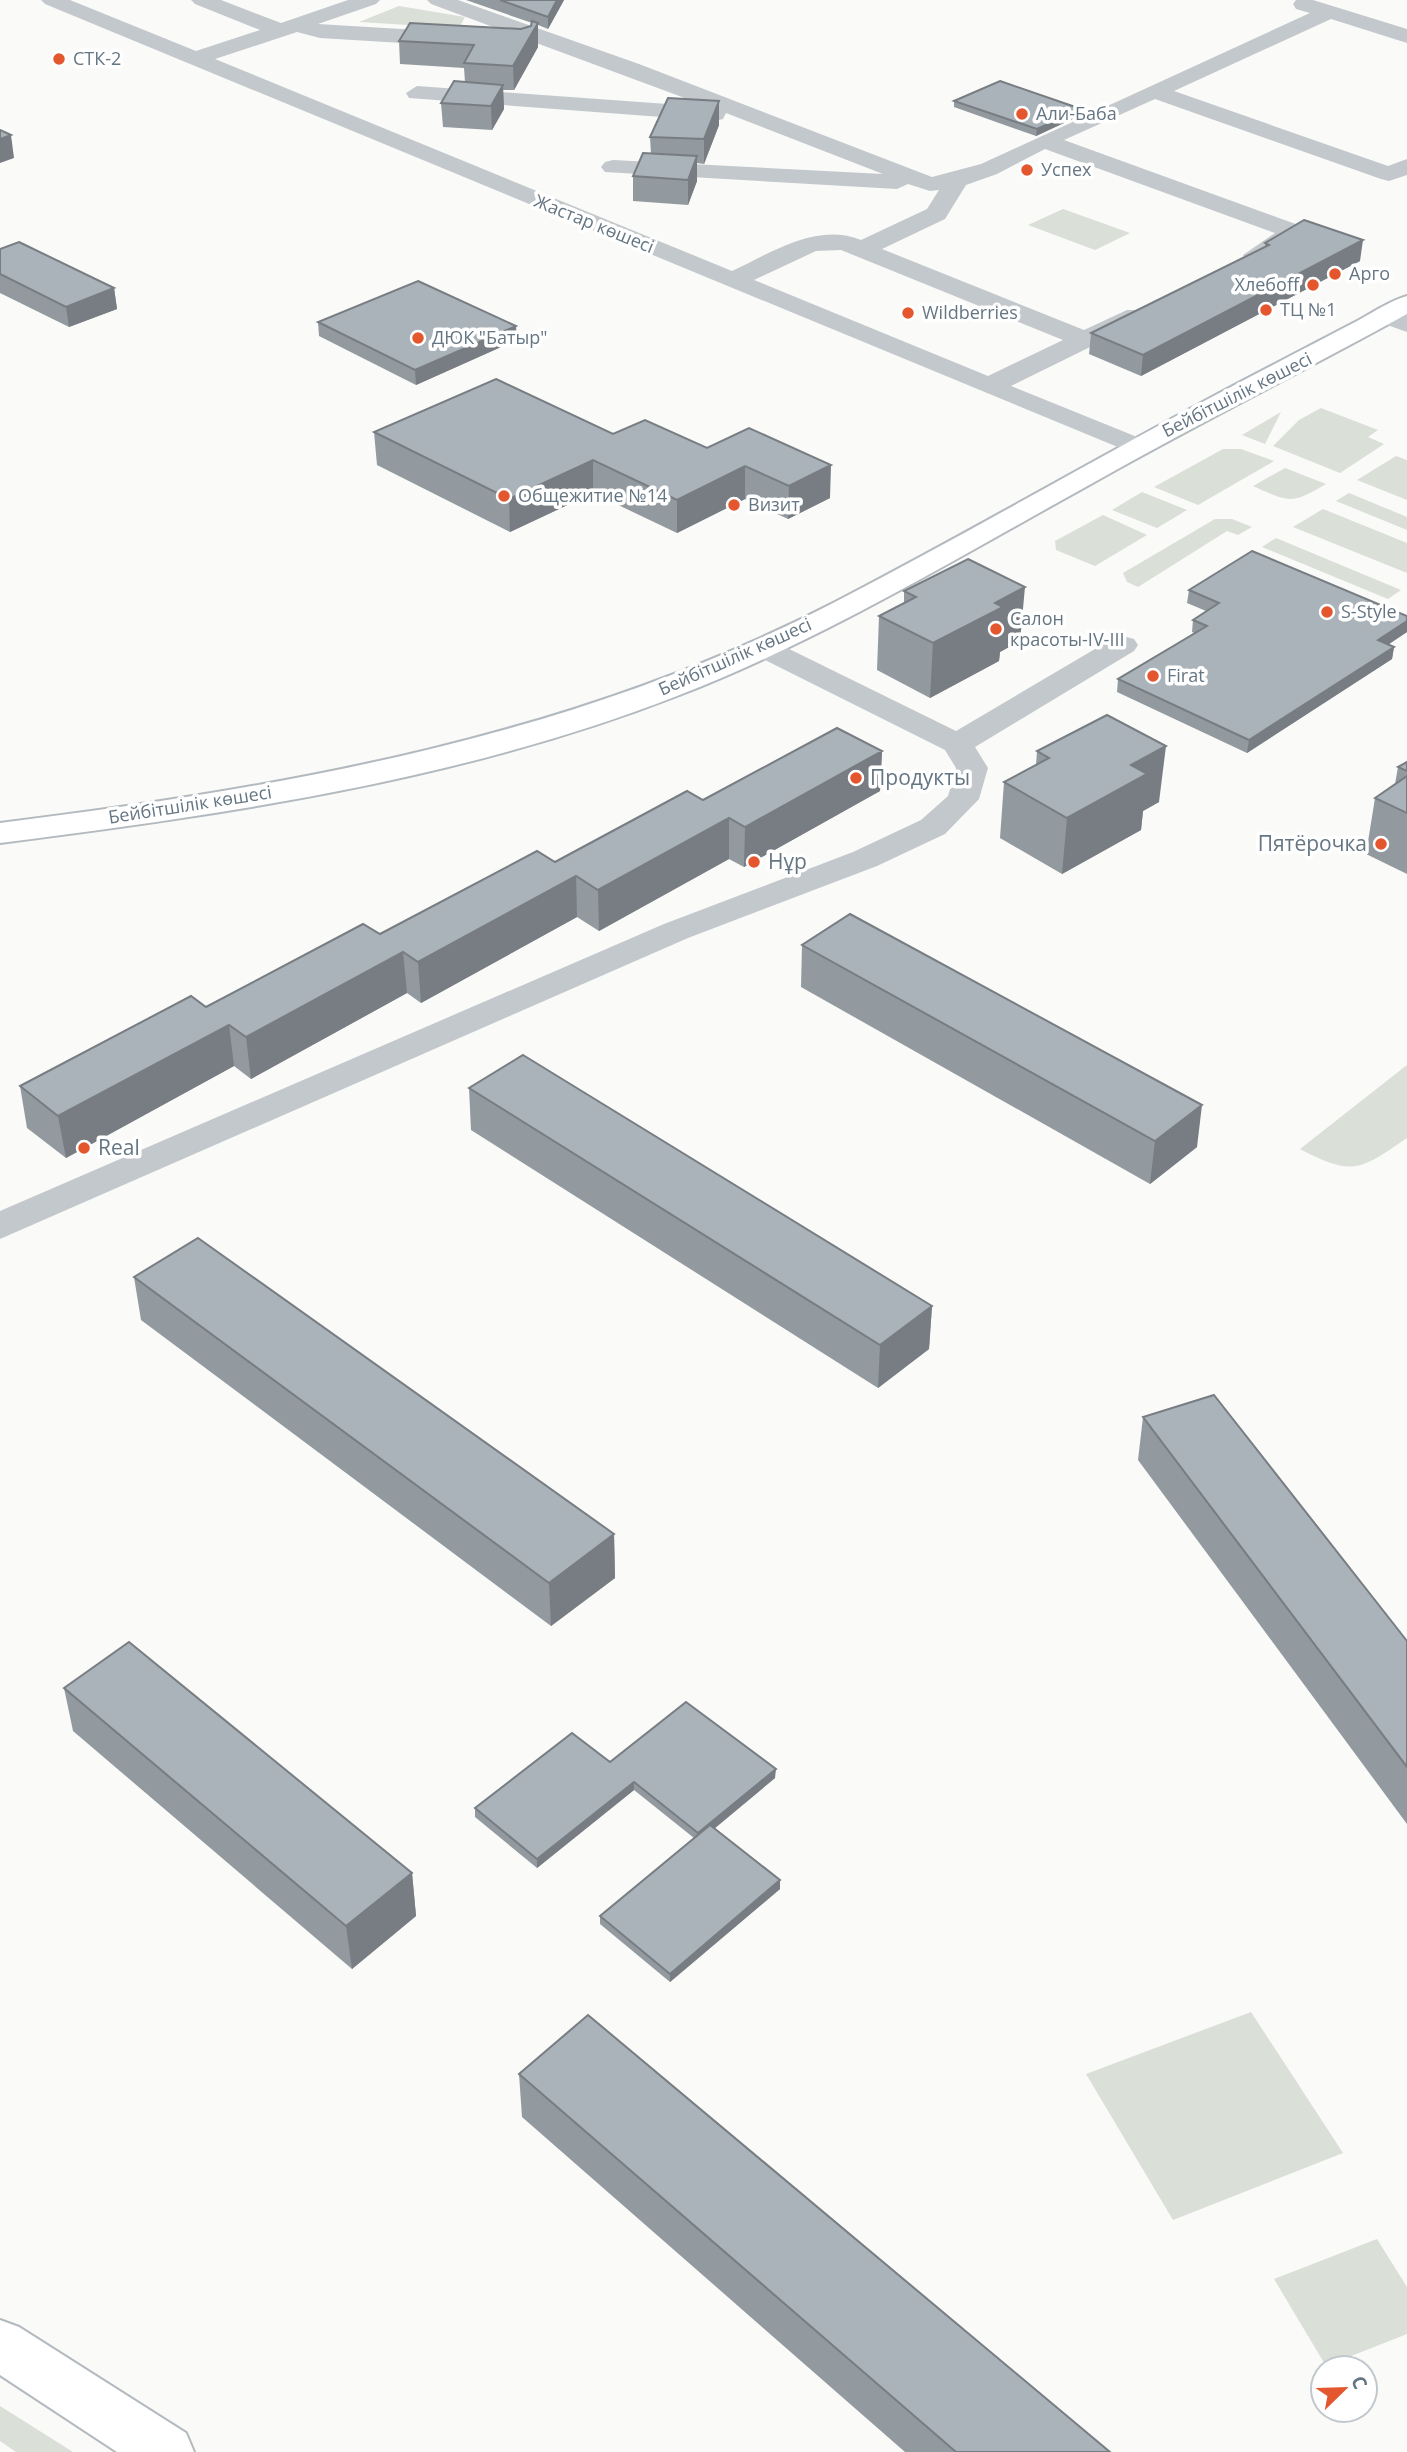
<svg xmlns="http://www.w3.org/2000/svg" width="1407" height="2452" font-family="'Open Sans',sans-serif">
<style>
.green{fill:#dadfd7}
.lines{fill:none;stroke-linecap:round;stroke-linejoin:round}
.secondary-casing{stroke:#b3babf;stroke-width:4}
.street{fill:#c3c8cc;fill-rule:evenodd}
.secondary{fill:#fff;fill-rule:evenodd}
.wall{fill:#929a9f}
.shaded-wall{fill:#777d82}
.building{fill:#aab3b9;stroke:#777d82;stroke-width:2}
.poi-dot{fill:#e4572e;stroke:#fff;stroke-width:2.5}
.labels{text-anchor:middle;stroke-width:7;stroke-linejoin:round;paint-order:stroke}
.far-poi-label{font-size:18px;fill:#657683;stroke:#fff;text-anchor:start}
.far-street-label{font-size:18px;fill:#657683;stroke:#fff}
.poi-label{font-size:21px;fill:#657683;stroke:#fff;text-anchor:start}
</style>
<rect width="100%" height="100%" fill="#fafaf8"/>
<g class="green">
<polygon points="399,6 465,17 459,28 359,22"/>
<polygon points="1063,209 1130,233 1095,250 1028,225"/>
<polygon points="1321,408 1378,430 1368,437 1384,444 1340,473 1273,446 1299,420"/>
<polygon points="1281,412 1265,444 1242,435"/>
<polygon points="1223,449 1241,449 1274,461 1198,505 1154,487"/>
<polygon points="1396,456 1407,460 1407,500 1357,480"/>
<path d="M1285,468L1326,484C1291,505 1289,502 1253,486Z"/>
<polygon points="1142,492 1187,510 1157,528 1112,510"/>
<polygon points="1349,493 1407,517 1407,530 1336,501"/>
<polygon points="1323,509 1407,543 1407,573 1293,527"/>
<polygon points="1103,515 1147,535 1095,566 1056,550 1055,541"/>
<polygon points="1215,519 1232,519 1252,527 1238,535 1227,531 1138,587 1127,582 1123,573"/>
<polygon points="1276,538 1401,590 1388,599 1262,547"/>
<path d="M1407,1065V1138C1360,1170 1353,1177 1300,1149Z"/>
<polygon points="1251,2012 1343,2153 1173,2220 1086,2074"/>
<polygon points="1377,2239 1407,2287 1407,2334 1326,2366 1274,2279"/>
<polygon points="0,2406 73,2452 16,2452 0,2441"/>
</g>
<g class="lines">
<g class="secondary-casing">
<g id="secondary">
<path d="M1407,296V314C1302,372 1195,425 1091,484C955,559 822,640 677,696C462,780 228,814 0,843V823C289,787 574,737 835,602C980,527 1120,444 1265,369C1296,353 1328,336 1359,320C1375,311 1390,301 1407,296Z"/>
<polygon points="0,2320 19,2327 186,2433 194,2452 117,2452 0,2375"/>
</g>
</g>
<g class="street">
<path d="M41,0H70L196,51L260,30L195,4L191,0H221L281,23L348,0H380L376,4L318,24L452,32L463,39L452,46L320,38L297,32L215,59L732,271C771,253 817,222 861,240L927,209L939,190L930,191L908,184L897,189L605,172L601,167L605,162L613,160L883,174L726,113L723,119L715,121L409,98L406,93L417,86L709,107L431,4L427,0H458L639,64L932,177L981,164L1310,13L1296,9L1293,4L1296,0H1313L1407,29V43L1331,19L1174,91L1388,166L1407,159V175L1389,181L1381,179L1155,99L1064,140L1304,227L1307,232L1304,237L1264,260H1246L1243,255L1275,233L1045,149L997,174L966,185L945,219L882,249L1084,330L1127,310H1145L1149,315L1145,320L1011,386L1147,441L1151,447L1147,453L1137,455L45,4ZM841,250L1063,340L988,376L754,280L816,251Z"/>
<polygon points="1385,308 1407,315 1407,332 1376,321 1372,316 1376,311"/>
<polygon points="1123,636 1134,639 1138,645 1134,651 975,747 988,768 979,799 945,834 877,866 688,938 0,1239 0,1211 664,924 853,852 921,820 948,796 956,768 945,750 753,654 749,648 753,642 764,639 775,642 956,731 1112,639"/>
</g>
<use href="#secondary" class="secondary"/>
</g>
<g class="wall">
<polygon points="466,0 564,0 548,29 538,25 538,47 514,90 503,90 504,109 492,130 443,127 441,103 465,82 464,68 400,64 399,41 521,29 531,26 532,23"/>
<polygon points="954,101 1081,109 1081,115 1036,136 954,107"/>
<polygon points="719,125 704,164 697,163 697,181 688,205 633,201 633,176 651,154 650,137"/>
<polygon points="1265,243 1360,261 1141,376 1089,354 1091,333 1265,247"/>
<polygon points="0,249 114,288 117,309 69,327 0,293"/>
<polygon points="318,322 517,340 416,385 319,336"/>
<polygon points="374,432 613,434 707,448 830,498 788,519 745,499 677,533 593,493 510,532 377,465"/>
<polygon points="1189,590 1407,616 1407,632 1388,644 1394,647 1392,659 1247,753 1117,692 1118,679 1194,633 1192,632 1193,620 1206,611 1187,603"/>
<polygon points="904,591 1020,641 1000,652 999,661 930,698 877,670 879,616 904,603"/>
<polygon points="882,751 880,791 744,867 729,859 599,931 577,917 421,1003 407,993 251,1079 234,1066 66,1158 27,1128 20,1086 206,1007 703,800"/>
<polygon points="1037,751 1159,802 1143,811 1141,830 1062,874 1000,838 1004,782 1036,765"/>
<polygon points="1407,762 1407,874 1366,854 1375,798 1395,784 1398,767"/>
<polygon points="802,945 1197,1147 1150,1184 801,987"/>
<polygon points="469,1088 932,1306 929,1349 878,1388 471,1130"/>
<polygon points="134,1277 614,1534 615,1578 551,1626 141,1320"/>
<polygon points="1143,1417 1407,1641 1407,1824 1138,1460"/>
<polygon points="64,1688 412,1873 416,1916 352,1969 73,1731"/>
<polygon points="610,1762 775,1778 714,1829 780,1880 780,1889 670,1982 600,1924 600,1916 694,1838 634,1790 537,1868 475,1817 475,1808"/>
<polygon points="519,2074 1110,2452 905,2452 522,2117"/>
</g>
<g class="shaded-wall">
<polygon points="557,0 564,0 548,29 548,17"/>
<polygon points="538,23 538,47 514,90 513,66"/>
<polygon points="503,85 504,109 492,130 491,106"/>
<polygon points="719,101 719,125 704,164 704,139"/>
<polygon points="1081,109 1081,115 1036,136 1037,129"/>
<polygon points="11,135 14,158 0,163 0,139"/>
<polygon points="697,156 697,181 688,205 688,180"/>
<polygon points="1363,240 1360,261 1141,376 1143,355"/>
<polygon points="114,288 117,309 69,327 66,307"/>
<polygon points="516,326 517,340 416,385 415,370"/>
<polygon points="593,460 593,493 510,532 509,499"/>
<polygon points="831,465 830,498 788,519 789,486"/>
<polygon points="745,466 745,499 677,533 677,500"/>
<polygon points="1025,587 1020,641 1000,652 999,661 930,698 933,643 995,603"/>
<polygon points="1407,621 1407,632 1376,653 1378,640"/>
<polygon points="1394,647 1392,659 1247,753 1249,740"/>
<polygon points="1166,746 1159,802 1143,811 1141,830 1062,874 1067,818 1131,765"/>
<polygon points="882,751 880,791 744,867 745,827"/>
<polygon points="729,818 729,859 599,931 598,890"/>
<polygon points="576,876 577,917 421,1003 418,962"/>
<polygon points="403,952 407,993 251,1079 246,1037"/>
<polygon points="229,1025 234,1066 66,1158 58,1116"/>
<polygon points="1202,1105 1197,1147 1150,1184 1155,1141"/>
<polygon points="932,1306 929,1349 878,1388 880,1345"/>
<polygon points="614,1534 615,1578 551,1626 549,1583"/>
<polygon points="776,1769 775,1778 698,1842 698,1833"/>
<polygon points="634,1782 634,1790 537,1868 537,1859"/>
<polygon points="412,1873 416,1916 352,1969 346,1926"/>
<polygon points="780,1880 780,1889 670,1982 670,1974"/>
</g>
<g class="building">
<polygon points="500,0 557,0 548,17"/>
<polygon points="532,21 538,23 513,66 464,63 474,45 399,41 410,23 521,29 531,26"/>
<polygon points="454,81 503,85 491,106 441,103"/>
<polygon points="1000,81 1081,109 1037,129 954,101"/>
<polygon points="668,98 719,101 704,139 650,137"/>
<polygon points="0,130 11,135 0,139"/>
<polygon points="643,153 697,156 688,180 633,176"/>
<polygon points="1304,220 1363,240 1143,355 1091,333 1269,245 1265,243"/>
<polygon points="19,242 114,288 66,307 0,274 0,249"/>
<polygon points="418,281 516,326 415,370 318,322"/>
<polygon points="496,379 613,434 645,420 707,448 749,428 831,465 789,486 745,466 677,500 593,460 509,499 374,432"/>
<polygon points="1252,551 1407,616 1407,621 1378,640 1394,647 1249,740 1118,679 1207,626 1193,620 1219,603 1189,590"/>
<polygon points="968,559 1025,587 995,603 1003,607 933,643 879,616 916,597 904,591"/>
<polygon points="1107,715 1166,746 1131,765 1147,774 1067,818 1004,782 1049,758 1037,751"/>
<polygon points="837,728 882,751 745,827 729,818 598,890 576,876 418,962 403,952 246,1037 229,1025 58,1116 20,1086 191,996 206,1007 363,924 380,934 537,851 555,862 687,791 703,800"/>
<polygon points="1407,762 1407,771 1398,767"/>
<polygon points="1407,776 1407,813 1375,798"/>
<polygon points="850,914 1202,1105 1155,1141 802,945"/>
<polygon points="523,1055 932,1306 880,1345 469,1088"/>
<polygon points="198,1238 614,1534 549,1583 134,1277"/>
<polygon points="1214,1395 1407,1641 1407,1767 1143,1417"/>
<polygon points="129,1642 412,1873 346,1926 64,1688"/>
<polygon points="686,1702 776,1769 698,1833 634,1782 537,1859 475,1808 572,1733 610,1762"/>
<polygon points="710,1825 780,1880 670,1974 600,1916"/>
<polygon points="588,2015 1110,2452 956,2452 519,2074"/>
</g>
<g class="poi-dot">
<circle cx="59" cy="59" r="7"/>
<circle cx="1022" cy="114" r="7"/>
<circle cx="1027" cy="170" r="7"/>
<circle cx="1335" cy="274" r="7"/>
<circle cx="1313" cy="285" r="7"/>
<circle cx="1266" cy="310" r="7"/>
<circle cx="908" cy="313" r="7"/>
<circle cx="418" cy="338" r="7"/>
<circle cx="504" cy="496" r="7"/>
<circle cx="734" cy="505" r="7"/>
<circle cx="1327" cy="612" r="7"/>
<circle cx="996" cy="629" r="7"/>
<circle cx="1153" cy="676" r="7"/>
<circle cx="856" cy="778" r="7"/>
<circle cx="1381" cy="844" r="7"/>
<circle cx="754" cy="862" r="7"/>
<circle cx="84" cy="1148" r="7"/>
</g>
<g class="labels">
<g class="far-poi-label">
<text x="73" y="65">СТК-2</text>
<text x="1036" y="120">Али-Баба</text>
<text x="1041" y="176">Успех</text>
<text x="1349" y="280">Арго</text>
<text x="1299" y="291" text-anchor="end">Хлебoff</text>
<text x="1280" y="316">ТЦ №1</text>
<text x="922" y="319">Wildberries</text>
<text x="432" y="344">ДЮК "Батыр"</text>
<text x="518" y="502">Общежитие №14</text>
<text x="748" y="511">Визит</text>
<text x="1341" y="618">S-Style</text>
<text x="1010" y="625">Салон<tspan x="1010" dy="21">красоты-IV-III</tspan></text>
<text x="1167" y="682">Firat</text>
</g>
<g class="far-street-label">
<text transform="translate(594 224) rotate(22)" y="6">Жастар көшесі</text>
<text transform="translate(1237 395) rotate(-27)" y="6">Бейбітшілік көшесі</text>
<text transform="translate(735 657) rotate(-24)" y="6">Бейбітшілік көшесі</text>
<text transform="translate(190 805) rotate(-9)" y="6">Бейбітшілік көшесі</text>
</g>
<g class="poi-label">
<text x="870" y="785">Продукты</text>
<text x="1367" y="851" text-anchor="end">Пятёрочка</text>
<text x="768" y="869">Нұр</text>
<text x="98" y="1155">Real</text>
</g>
</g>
<g transform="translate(1344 2389) rotate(67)"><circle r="33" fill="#ffffff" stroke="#c1c8cd" stroke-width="2"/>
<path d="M0-5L12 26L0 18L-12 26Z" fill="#e4572e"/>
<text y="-10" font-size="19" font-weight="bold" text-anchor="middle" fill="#657683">С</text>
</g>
</svg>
